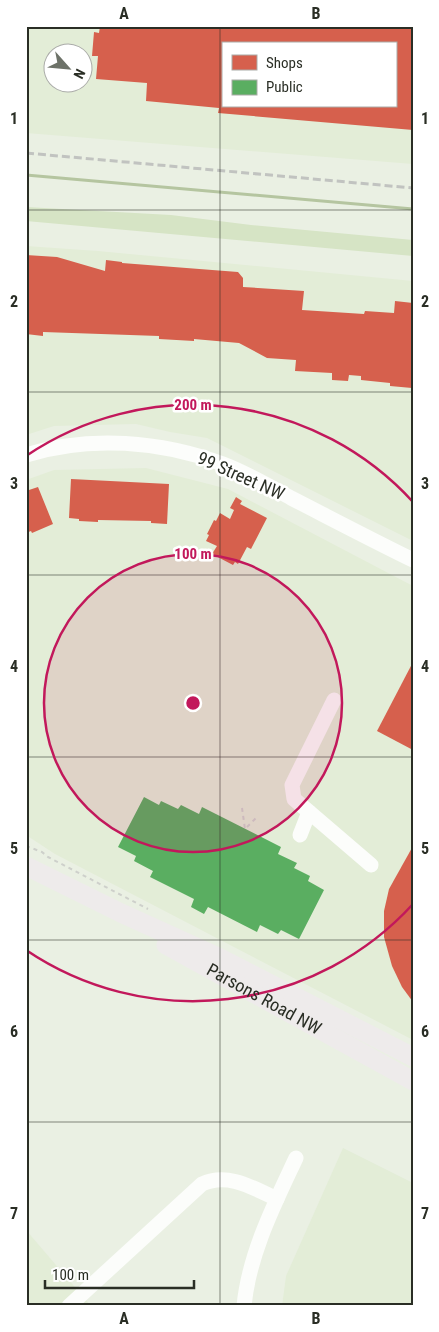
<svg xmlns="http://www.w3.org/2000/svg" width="439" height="1332" font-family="'Roboto Condensed',sans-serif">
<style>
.built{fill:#e3edd7;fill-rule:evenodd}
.green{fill:#d6e4c5}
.shops{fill:#d6604d;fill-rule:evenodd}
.public{fill:#5aae61}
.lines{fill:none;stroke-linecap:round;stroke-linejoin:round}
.stream{stroke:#b5c5a0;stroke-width:3}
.path{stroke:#ced0cb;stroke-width:2;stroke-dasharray:4 4;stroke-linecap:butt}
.minor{stroke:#fcfdfb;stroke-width:15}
.major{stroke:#eeebeb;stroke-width:19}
.rail{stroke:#c1c3c0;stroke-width:3;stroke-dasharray:8 4;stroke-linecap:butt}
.grid{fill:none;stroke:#2a2e25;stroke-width:1;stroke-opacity:0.55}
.ring{fill:none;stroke:#c2185b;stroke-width:2.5}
.labels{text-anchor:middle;stroke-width:5;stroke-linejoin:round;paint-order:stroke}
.street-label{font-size:18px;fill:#2a2e25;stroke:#fff}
.centre{fill:#c2185b;stroke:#fff;stroke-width:2.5}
.ring-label{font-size:15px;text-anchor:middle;font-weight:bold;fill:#c2185b;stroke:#fff;stroke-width:5;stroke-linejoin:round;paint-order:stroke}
.neatline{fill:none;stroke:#2a2e25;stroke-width:2}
.grid-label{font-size:16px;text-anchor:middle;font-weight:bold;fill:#2a2e25}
</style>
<rect width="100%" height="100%" fill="#eaf0e3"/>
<g class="built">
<path d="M26,26H413V164L26,133ZM223,44H395V106H223ZM52,52H82V82H52Z"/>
<polygon points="26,246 98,251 413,281 413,541 207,438 170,432 136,424 54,426 26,435"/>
<polygon points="146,468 228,489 413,586 413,1040 55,854 26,835 26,480 54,470"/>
<polygon points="343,1148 413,1183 413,1306 282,1306 286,1276"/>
<polygon points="26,1230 91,1306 26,1306"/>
</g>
<polygon class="green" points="26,207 171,215 251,225 413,240 413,256 26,221"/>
<g class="shops">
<path d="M100,26H413V130L218,113L219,108L146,101L147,83L96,79L98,56H92L94,32L99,33ZM223,44H395V106H223Z"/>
<polygon points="26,255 57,257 105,271 106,260 122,262 122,263 238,272 243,278 243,287 304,291 302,310 364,314 365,311 394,313 395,301 413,303 412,388 390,386 390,383 361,380 361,376 349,375 348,381 332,380 332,373 295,371 296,360 267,358 239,343 194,339 194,341 159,339 159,336 43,332 43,336 26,334"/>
<polygon points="71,479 169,484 167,524 151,523 151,521 98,520 98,522 79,521 79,519 69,518"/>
<polygon points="38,487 53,524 32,533 31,531 26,533 26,491"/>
<polygon points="236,497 242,501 240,504 267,518 251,549 247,547 238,564 235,562 233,565 212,554 217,546 206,541 209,535 207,534 214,520 216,521 220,513 230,519 234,510 230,508"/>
<polygon points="413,662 413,750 377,731"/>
<polygon points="413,846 413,1002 402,987 392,966 384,937 384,911 389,889"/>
</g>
<polygon class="public" points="144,797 159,805 161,801 178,809 181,805 199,814 202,807 281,847 278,854 297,863 294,868 310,876 308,881 324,890 299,939 281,930 278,934 260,925 257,932 208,907 204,914 191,907 194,899 150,877 153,871 134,861 136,856 118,847"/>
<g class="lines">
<polyline class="stream" points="26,175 413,209"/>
<g class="path">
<polyline points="242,808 245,829 257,817"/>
<polyline points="26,846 42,852 48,857 148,909"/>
</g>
<g class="minor">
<path d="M26,455C90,435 161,441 223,464C247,473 269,486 291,498C332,519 372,540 413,560"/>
<polyline points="334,700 292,785 294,799 371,865"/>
<polyline points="300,835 309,812"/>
<path d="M69,1306L202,1184C228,1172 253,1188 277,1199"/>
<path d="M244,1306C249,1254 274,1205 296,1158"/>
</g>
<g class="major">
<polyline points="26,866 121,913 220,958 413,1057"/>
<path id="s1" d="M166,945L413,1081"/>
</g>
<polyline class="rail" points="26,153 413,188"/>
</g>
<path class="grid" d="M220,26V1306M26,210H413M26,392H413M26,575H413M26,757H413M26,940H413M26,1122H413"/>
<circle cx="193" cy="703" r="149" fill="#c2185b" fill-opacity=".12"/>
<g class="ring">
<circle cx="193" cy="703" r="149"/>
<path d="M413 904A298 298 0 0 1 26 950M26 456A298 298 0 0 1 413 502"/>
</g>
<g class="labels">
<g class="street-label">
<text transform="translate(241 476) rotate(24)" y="6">99 Street NW</text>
<text dy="6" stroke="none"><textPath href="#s1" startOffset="112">Parsons Road NW</textPath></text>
</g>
</g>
<circle cx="193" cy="703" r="8" class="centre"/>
<g class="ring-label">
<text x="193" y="410">200 m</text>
<text x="193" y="559">100 m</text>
</g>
<rect width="439" height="1332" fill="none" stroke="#ffffff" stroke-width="55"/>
<rect x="222" y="42" width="175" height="65" fill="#ffffff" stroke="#aaaba8"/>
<rect x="232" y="55" width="25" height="15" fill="#d6604d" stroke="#aaaba8"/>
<text x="266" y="68" font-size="15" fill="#2a2e25">Shops</text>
<rect x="232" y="80" width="25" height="15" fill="#5aae61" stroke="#aaaba8"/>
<text x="266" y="92" font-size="15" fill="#2a2e25">Public</text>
<g transform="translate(68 68) rotate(117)"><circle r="24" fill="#ffffff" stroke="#aaaba8"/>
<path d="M0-4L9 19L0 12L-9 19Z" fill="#6d7268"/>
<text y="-8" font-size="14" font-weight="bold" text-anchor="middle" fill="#2a2e25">N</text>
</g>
<path d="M45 1280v8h149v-8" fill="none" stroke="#2a2e25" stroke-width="2.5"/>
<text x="52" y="1280" font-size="15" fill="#2a2e25" stroke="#ffffff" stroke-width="4" paint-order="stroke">100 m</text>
<rect x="28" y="28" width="384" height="1276" class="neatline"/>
<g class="grid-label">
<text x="124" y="19">A</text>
<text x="316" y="19">B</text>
<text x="14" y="124">1</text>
<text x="425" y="124">1</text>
<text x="14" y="307">2</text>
<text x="425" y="307">2</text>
<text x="14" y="489">3</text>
<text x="425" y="489">3</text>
<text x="14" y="672">4</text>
<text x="425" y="672">4</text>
<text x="14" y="854">5</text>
<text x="425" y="854">5</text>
<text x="14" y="1037">6</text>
<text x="425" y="1037">6</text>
<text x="14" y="1219">7</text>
<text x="425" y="1219">7</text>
<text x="124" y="1324">A</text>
<text x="316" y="1324">B</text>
</g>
</svg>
